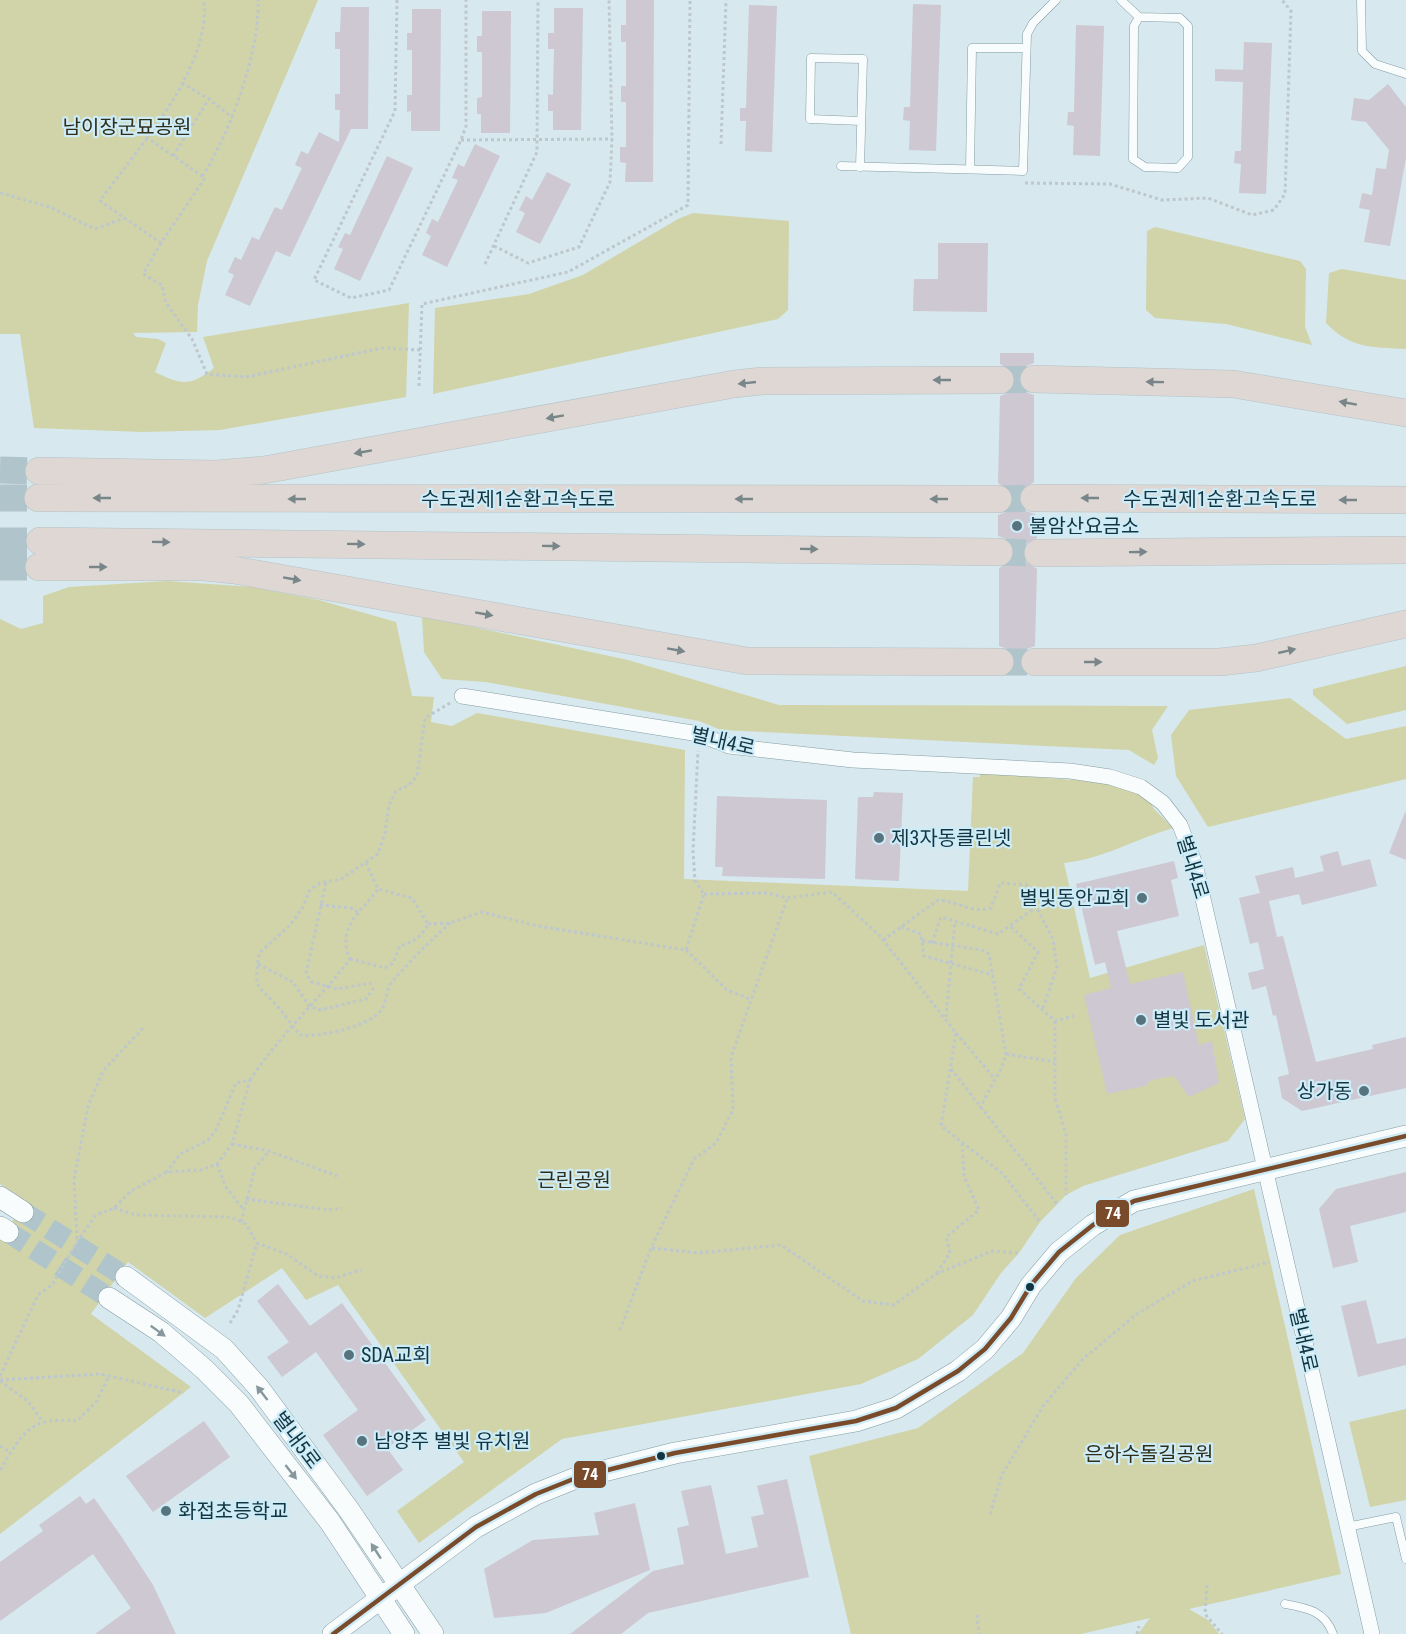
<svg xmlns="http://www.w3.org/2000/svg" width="1406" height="1634" font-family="'Roboto Condensed','Noto Sans KR',sans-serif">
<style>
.green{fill:#d0d4a8}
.building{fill:#cdc8d2}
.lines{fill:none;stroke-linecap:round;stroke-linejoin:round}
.secondary-tunnel{stroke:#b0c4cb;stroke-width:21;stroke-dasharray:21 10;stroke-linecap:butt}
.highway-tunnel{stroke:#b0c4cb;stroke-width:27;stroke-dasharray:27 14;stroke-linecap:butt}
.lane-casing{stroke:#839da5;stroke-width:9}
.street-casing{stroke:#839da5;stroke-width:16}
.secondary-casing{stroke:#839da5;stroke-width:22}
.highway-casing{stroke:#b4c3c8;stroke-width:28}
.path{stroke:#bec7cc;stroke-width:3;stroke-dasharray:3 3;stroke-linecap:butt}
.lane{stroke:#f9fcfc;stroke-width:8}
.street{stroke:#f9fcfc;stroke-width:15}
.secondary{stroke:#f9fcfc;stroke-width:21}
.highway{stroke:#ded7d4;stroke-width:27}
.bus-1-casing{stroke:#cdecf8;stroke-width:9}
.bus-1{stroke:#7a4b2a;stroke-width:4.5}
.oneway{fill:#78868a}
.oneway2{fill:#86989e}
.poi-dot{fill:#57747e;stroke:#cdecf8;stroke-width:2}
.bus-dot{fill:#123541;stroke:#cdecf8;stroke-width:2}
.labels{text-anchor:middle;stroke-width:4.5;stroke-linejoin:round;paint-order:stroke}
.park-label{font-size:20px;fill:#302e18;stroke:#cdecf8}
.street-label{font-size:20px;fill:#123541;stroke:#cdecf8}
.poi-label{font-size:20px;fill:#123541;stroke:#cdecf8;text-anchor:start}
.line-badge{stroke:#cdecf8;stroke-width:2}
.badge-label{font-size:16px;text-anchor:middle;font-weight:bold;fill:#fff}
</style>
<rect width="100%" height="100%" fill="#d7e8ee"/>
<g class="green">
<path d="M0,0H318L207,261L198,305L197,332L133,333L136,337L158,339L166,343L155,372C182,385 189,387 214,368L203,337L409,303L406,397L220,430L143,432L34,428L20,334H0Z"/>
<polygon points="693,213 789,221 788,310 778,319 433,394 435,308 529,294 583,275 678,219"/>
<polygon points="1155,227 1300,261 1306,269 1305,327 1312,345 1226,324 1155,318 1146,310 1147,231"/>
<path d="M1342,269L1406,280V349C1372,347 1351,349 1326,323L1329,273Z"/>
<path d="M167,581L253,587L319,600L396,622L412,696L434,697L431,722L452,726L477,713L685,750L684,879L968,891L973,777H980V773L1115,783L1148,797L1154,809L1173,828C1135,839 1103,859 1064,863L1090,978L1204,945L1245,1119L1228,1141L1083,1186L1066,1195L1040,1222L1019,1253L1001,1273L973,1315L918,1359L861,1384L562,1439L419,1543L397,1511L464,1462L338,1285L306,1300L282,1268L205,1318L128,1262L91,1314L191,1387L0,1534V1240L26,1201L0,1184V619L21,629L43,623V596L69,587Z"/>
<polygon points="422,616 628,660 779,705 1168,706 1152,730 1158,758 1154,765 1129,750 721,730 699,721 486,682 442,679 424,652"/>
<polygon points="1406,666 1406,710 1347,724 1313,695 1313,689"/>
<polygon points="1290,698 1346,739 1406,726 1406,779 1208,827 1176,776 1171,735 1189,710"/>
<polygon points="1254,1189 1341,1574 1189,1609 1208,1620 1219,1634 1138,1634 1150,1618 1081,1634 851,1634 809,1456 918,1428 1023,1353 1076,1278 1120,1235"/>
<polygon points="1406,1409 1406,1500 1370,1507 1349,1422"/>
</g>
<g class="building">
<polygon points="626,0 654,0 653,182 625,182 626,163 620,162 620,147 626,147 626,102 621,102 621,86 626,86 626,42 621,42 621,25 626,25"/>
<polygon points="913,4 941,5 936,151 909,150 910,121 903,120 904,107 910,107"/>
<polygon points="749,5 777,6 772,152 745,151 746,121 740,121 740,108 746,108"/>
<polygon points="341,7 369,7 368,129 351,129 290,257 276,251 250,306 225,295 234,275 228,272 235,257 241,260 252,237 259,240 275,207 282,210 302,168 295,165 301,151 308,154 319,132 339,142 340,110 335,110 335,94 340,94 340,49 335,49 335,32 340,32"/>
<polygon points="554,8 583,8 581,130 553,130 553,111 548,111 548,94 553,95 554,49 548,49 548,33 554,33"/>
<polygon points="412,9 441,9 440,131 411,131 411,111 407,112 407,95 412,95 412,50 407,50 407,33 412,33"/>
<polygon points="482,11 511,11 510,133 481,133 481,114 477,114 477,98 482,97 482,52 477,52 477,36 482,36"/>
<polygon points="1076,25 1104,26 1100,156 1073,155 1074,126 1067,125 1068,112 1074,112"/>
<polygon points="1244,42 1272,43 1266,194 1239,193 1241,164 1234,163 1235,151 1241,151 1243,82 1215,81 1215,69 1243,70"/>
<polygon points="1388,84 1406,107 1406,158 1390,246 1364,242 1370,210 1359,208 1362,193 1372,195 1376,168 1386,169 1389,150 1366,122 1351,120 1354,98 1369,100"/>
<polygon points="475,144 500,156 447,267 422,255 431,236 426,233 432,219 438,222 458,180 452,178 458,164 464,167"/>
<polygon points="387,156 413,168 360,281 334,269 343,249 338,247 345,233 350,235"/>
<polygon points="547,172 571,184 540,244 516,232 525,213 519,210 526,196 532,200"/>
<polygon points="938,243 988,243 987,312 913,311 914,279 938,279"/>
<polygon points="1000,353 1034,353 1034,363 1026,366 1018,378 1025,392 1034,395 1034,482 1021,490 1018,498 1026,511 1035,514 1037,538 1025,545 1022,554 1025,561 1037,569 1035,646 1027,649 1021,655 1019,663 1023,672 1012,672 1016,663 1014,655 1008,649 999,646 999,568 1012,560 1015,552 1007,539 998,536 998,515 1006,512 1014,500 1011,491 998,483 1000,396 1008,393 1016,381 1013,372 1000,364"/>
<polygon points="874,792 903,793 899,881 855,879 858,797 873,797"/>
<polygon points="717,796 827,800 825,879 722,876 723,867 715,867"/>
<polygon points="1405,812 1406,813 1406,860 1389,853"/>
<polygon points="1338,851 1342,866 1370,859 1377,886 1302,905 1299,894 1269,901 1277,937 1283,936 1316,1062 1373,1049 1372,1045 1406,1037 1406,1088 1302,1111 1282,1098 1278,1077 1289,1074 1276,1015 1273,1016 1266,986 1252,990 1248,973 1264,969 1258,942 1250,944 1239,898 1260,893 1255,876 1293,867 1295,878 1324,871 1320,856"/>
<polygon points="1174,861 1178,878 1171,880 1179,916 1117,931 1130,984 1183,972 1199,1045 1212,1041 1219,1083 1189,1097 1174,1076 1151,1080 1145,1086 1107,1094 1084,995 1111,988 1105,962 1095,965 1076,884"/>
<polygon points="1406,1172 1406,1212 1350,1226 1358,1262 1333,1268 1319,1209 1336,1189"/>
<polygon points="278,1284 310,1326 342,1303 426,1420 387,1448 403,1470 367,1496 323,1435 358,1410 316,1352 282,1377 267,1357 289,1342 257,1301"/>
<polygon points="1366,1300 1377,1344 1406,1338 1406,1365 1358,1377 1341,1306"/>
<polygon points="204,1421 230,1457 153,1512 126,1476"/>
<polygon points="787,1479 809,1577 648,1613 621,1634 570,1634 653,1571 684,1564 677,1528 689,1525 681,1491 711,1485 726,1554 758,1547 751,1517 764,1514 757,1486"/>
<polygon points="80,1496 86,1504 94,1498 121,1536 153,1585 176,1634 95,1634 131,1608 93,1554 0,1621 0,1562 43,1531 39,1525"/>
<polygon points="635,1503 650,1570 546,1613 494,1618 484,1569 533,1540 599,1535 594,1513"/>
</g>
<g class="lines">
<g class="secondary-tunnel">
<polyline points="23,1212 126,1277"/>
<polyline points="8,1232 109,1298"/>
</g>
<g class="highway-tunnel">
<polyline points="1000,380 1034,379"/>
<polyline points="0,470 39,471"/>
<polyline points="0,498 38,498"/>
<polyline points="998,499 1034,498"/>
<polyline points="0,541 40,541"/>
<polyline points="999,552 1038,553"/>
<polyline points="0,567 39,567"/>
<polyline points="1000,662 1035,662"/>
</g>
<g class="lane-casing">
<g id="lane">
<polyline points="1121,0 1139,17 1180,18 1188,26 1188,157 1178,168 1145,167 1133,159 1134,26 1139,17"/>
<polyline points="1361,0 1362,51 1375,64 1406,74"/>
<polyline points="841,166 1023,171 1027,34 1033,23 1056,0"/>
<polyline points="860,167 863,59 811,58 810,119 861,121"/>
<polyline points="970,169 972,48 1026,48"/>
<polyline points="1347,1527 1396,1517 1406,1559"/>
<path d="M1285,1604C1307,1608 1325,1611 1333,1634"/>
</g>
</g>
<g class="street-casing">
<polyline id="street" points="462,696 699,734 729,746 853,760 1070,771 1110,777 1141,787 1163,803 1180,825 1195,864 1372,1634"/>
</g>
<g class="secondary-casing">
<g id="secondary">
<polyline points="0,1197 23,1212"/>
<polyline points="0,1227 8,1232"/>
<polyline points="126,1277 224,1349 259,1388 349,1510 433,1634"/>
<polyline points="109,1298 161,1332 204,1369 239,1404 330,1522 404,1634"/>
<polyline points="333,1634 476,1527 536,1494 576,1478 675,1453 856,1421 896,1408 958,1371 985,1349 1011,1318 1031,1285 1059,1252 1093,1225 1134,1201 1406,1136"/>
</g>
</g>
<g class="highway-casing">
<g id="highway">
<polyline points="1034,379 1233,384 1406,413"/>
<polyline points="39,471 216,474 264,470 734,384 762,381 1000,380"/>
<polyline points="38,498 998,499"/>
<polyline points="1034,498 1406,500"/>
<polyline points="40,541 999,552"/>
<polyline points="1038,553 1406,550"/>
<polyline points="39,567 204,567 234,570 747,661 1000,662"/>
<polyline points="1035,662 1220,662 1256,658 1406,624"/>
</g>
</g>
<g class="path">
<polyline points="397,0 395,111 314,280 351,298 389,290 461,140 466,126 466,0"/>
<polyline points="182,83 209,99 233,118"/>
<polyline points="162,114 188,132"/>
<path d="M146,137L205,178L161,243L100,201C139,146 211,69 204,0"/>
<polyline points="461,140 612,139"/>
<polyline points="721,144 726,0"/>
<polyline points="173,156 209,99"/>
<path d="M202,176C229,137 261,48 258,0"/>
<polyline points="1025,183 1110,184 1162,200 1208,198 1252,215 1274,210 1285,194 1291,11 1282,0"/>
<polyline points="0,193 50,207 95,229 124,218"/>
<polyline points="161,243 143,274 162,285 166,303 192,339 207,374 246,377 382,348 421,350"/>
<polyline points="494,246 528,263 579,247 610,182 612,139 609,0"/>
<polyline points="485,264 537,152 538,0"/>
<polyline points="419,386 422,304 568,272 688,205 690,0"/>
<path d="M450,703L425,718L417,776L409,785L396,791L389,805L385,833L378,854L341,879L320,883L310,890L302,909L289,926L259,953C254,991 255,981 279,1008C286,1016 292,1026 300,1035C319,1037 371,1027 382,1009C387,1001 386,990 391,983C409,962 429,942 450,923"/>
<polyline points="704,894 767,893 787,898 832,892 880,936 956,1033 941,1126 1003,1174 1040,1222"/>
<polyline points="320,905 351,908 359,913"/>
<polyline points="428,924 450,923 482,912 538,926 686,950 704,894 695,881 693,851 698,751"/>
<polyline points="901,927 921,934 924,956 993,975"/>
<polyline points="1011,927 1038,952 1019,989 1055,1021 1074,1016"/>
<path d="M883,940L938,900C955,901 974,914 991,908L1000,883L1029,885L1036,907L1053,939L1057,967L1043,1008"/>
<polyline points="922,941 982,950 989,954 1006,1054 1001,1069 980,1107"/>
<polyline points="932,943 941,917 998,934 1035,908"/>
<polyline points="686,950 727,990 750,999"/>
<path d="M350,959L385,968L393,963L400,946C413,942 422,937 428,924L412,898L378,889"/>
<polyline points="258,964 293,982 309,1006 320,1010 366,999 373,989 370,983 337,989 312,982 306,974 326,882"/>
<polyline points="946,1017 955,922"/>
<polyline points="1055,1021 1055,1098 1066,1135 1066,1195"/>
<polyline points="956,1033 995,1079"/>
<polyline points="1006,1054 1055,1062"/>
<polyline points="951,1069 1057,1204"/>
<path d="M250,1080C279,1036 318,1001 350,959C336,929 360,913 378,889L366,863"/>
<polyline points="232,1144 269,1151 337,1176"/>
<polyline points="217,1164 226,1187 244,1210"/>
<polyline points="246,1199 328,1210 342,1208"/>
<polyline points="114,1208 135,1215 231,1217 246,1224 257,1243 287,1254 318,1276 335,1278 361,1270"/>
<polyline points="241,1222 255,1168 268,1152"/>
<polyline points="77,1239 74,1180 88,1106 103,1071 144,1027"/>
<polyline points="652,1248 698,1253 781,1245 863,1301 894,1305 936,1274 992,1251 1019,1253"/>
<polyline points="937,1273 950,1253 946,1237 979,1210 964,1176 962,1141"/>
<polyline points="230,1323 238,1310 257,1243"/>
<polyline points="620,1330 651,1248 694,1159 716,1143 733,1110 731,1057 787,899"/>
<polyline points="0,1376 38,1295 52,1285 78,1240 96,1215 114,1208 131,1191 167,1172 201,1170 217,1164 232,1144 250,1080 236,1083 216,1130 208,1140 180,1154 167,1172"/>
<polyline points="0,1380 100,1374 184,1393"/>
<polyline points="0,1381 28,1401 43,1422"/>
<polyline points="0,1446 10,1452"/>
<path d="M0,1470C23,1433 29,1416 77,1421L96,1402L109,1376"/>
<polyline points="990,1514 1002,1475 1043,1406 1083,1359 1138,1313 1193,1281 1270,1262"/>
<polyline points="1207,1585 1205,1614 1222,1634"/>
<polyline points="977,1615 979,1634"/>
<polyline points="1137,1634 1139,1626"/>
</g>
<use href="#lane" class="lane"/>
<use href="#street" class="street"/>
<use href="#secondary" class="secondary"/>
<use href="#highway" class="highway"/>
<g class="bus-1-casing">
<polyline id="bus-1" points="333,1634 476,1527 536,1494 576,1478 675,1453 856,1421 896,1408 958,1371 985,1349 1011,1318 1031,1285 1059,1252 1093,1225 1134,1201 1406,1136"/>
</g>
<use href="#bus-1" class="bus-1"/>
</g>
<defs><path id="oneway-solid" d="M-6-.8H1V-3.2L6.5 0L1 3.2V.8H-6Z" transform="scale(1.5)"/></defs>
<g class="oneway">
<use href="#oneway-solid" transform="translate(942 380) rotate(180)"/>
<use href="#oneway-solid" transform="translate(1155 382) rotate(-179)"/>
<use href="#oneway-solid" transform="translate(747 383) rotate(174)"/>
<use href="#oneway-solid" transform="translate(1348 403) rotate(-170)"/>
<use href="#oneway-solid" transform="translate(555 417) rotate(170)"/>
<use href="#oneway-solid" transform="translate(363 452) rotate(170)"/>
<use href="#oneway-solid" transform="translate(102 498) rotate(-180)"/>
<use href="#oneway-solid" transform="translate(1090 498) rotate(-180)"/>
<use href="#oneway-solid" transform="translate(297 499) rotate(-180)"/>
<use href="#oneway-solid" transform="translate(744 499) rotate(-180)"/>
<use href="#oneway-solid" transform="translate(939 499) rotate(-180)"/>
<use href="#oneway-solid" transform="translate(1348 500) rotate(-180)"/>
<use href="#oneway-solid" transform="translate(161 542) rotate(1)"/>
<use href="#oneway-solid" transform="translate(356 544) rotate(1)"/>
<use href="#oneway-solid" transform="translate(551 546) rotate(1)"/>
<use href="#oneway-solid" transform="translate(809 549) rotate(1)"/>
<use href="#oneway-solid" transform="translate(1138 552) rotate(-1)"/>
<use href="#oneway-solid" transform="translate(98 567)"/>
<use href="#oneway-solid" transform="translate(292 579) rotate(10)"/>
<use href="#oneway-solid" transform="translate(484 614) rotate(10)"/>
<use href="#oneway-solid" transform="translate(676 650) rotate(10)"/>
<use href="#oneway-solid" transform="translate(1287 651) rotate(-13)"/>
<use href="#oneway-solid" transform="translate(1093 662)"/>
</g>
<g class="oneway2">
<use href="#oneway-solid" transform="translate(158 1331) rotate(36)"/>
<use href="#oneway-solid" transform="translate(262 1393) rotate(-128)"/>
<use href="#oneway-solid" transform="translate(291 1472) rotate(52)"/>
<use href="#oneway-solid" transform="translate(376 1551) rotate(-123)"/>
</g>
<g class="poi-dot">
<circle cx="1017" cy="526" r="6"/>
<circle cx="879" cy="838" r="6"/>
<circle cx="1142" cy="898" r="6"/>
<circle cx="1141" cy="1020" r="6"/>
<circle cx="1364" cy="1091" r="6"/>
<circle cx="349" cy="1355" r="6"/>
<circle cx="362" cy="1441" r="6"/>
<circle cx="166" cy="1511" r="6"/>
</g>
<g class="bus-dot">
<circle cx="1030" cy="1287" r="5"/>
<circle cx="661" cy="1456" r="5"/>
</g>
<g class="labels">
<g class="park-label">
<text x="127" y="134">남이장군묘공원</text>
<text x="574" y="1187">근린공원</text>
<text x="1149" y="1461">은하수돌길공원</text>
</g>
<g class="street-label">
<text x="518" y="506">수도권제1순환고속도로</text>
<text x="1220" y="506">수도권제1순환고속도로</text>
<text transform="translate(723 741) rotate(13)" y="7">별내4로</text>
<text transform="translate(1193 867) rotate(73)" y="7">별내4로</text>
<text transform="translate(1304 1340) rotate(77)" y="7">별내4로</text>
<text transform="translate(297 1440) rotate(53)" y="7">별내5로</text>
</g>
<g class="poi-label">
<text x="1029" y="533">불암산요금소</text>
<text x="891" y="845">제3자동클린넷</text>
<text x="1130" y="905" text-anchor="end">별빛동안교회</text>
<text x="1153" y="1027">별빛 도서관</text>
<text x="1352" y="1098" text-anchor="end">상가동</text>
<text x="361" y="1362">SDA교회</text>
<text x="374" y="1448">남양주 별빛 유치원</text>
<text x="178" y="1518">화접초등학교</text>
</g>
</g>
<g class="line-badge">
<rect x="1095" y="1199" width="35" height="29" rx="6" fill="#7a4b2a"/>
<rect x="573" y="1460" width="34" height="29" rx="6" fill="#7a4b2a"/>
</g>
<g class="badge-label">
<text x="1113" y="1219">74</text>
<text x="590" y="1480">74</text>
</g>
</svg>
